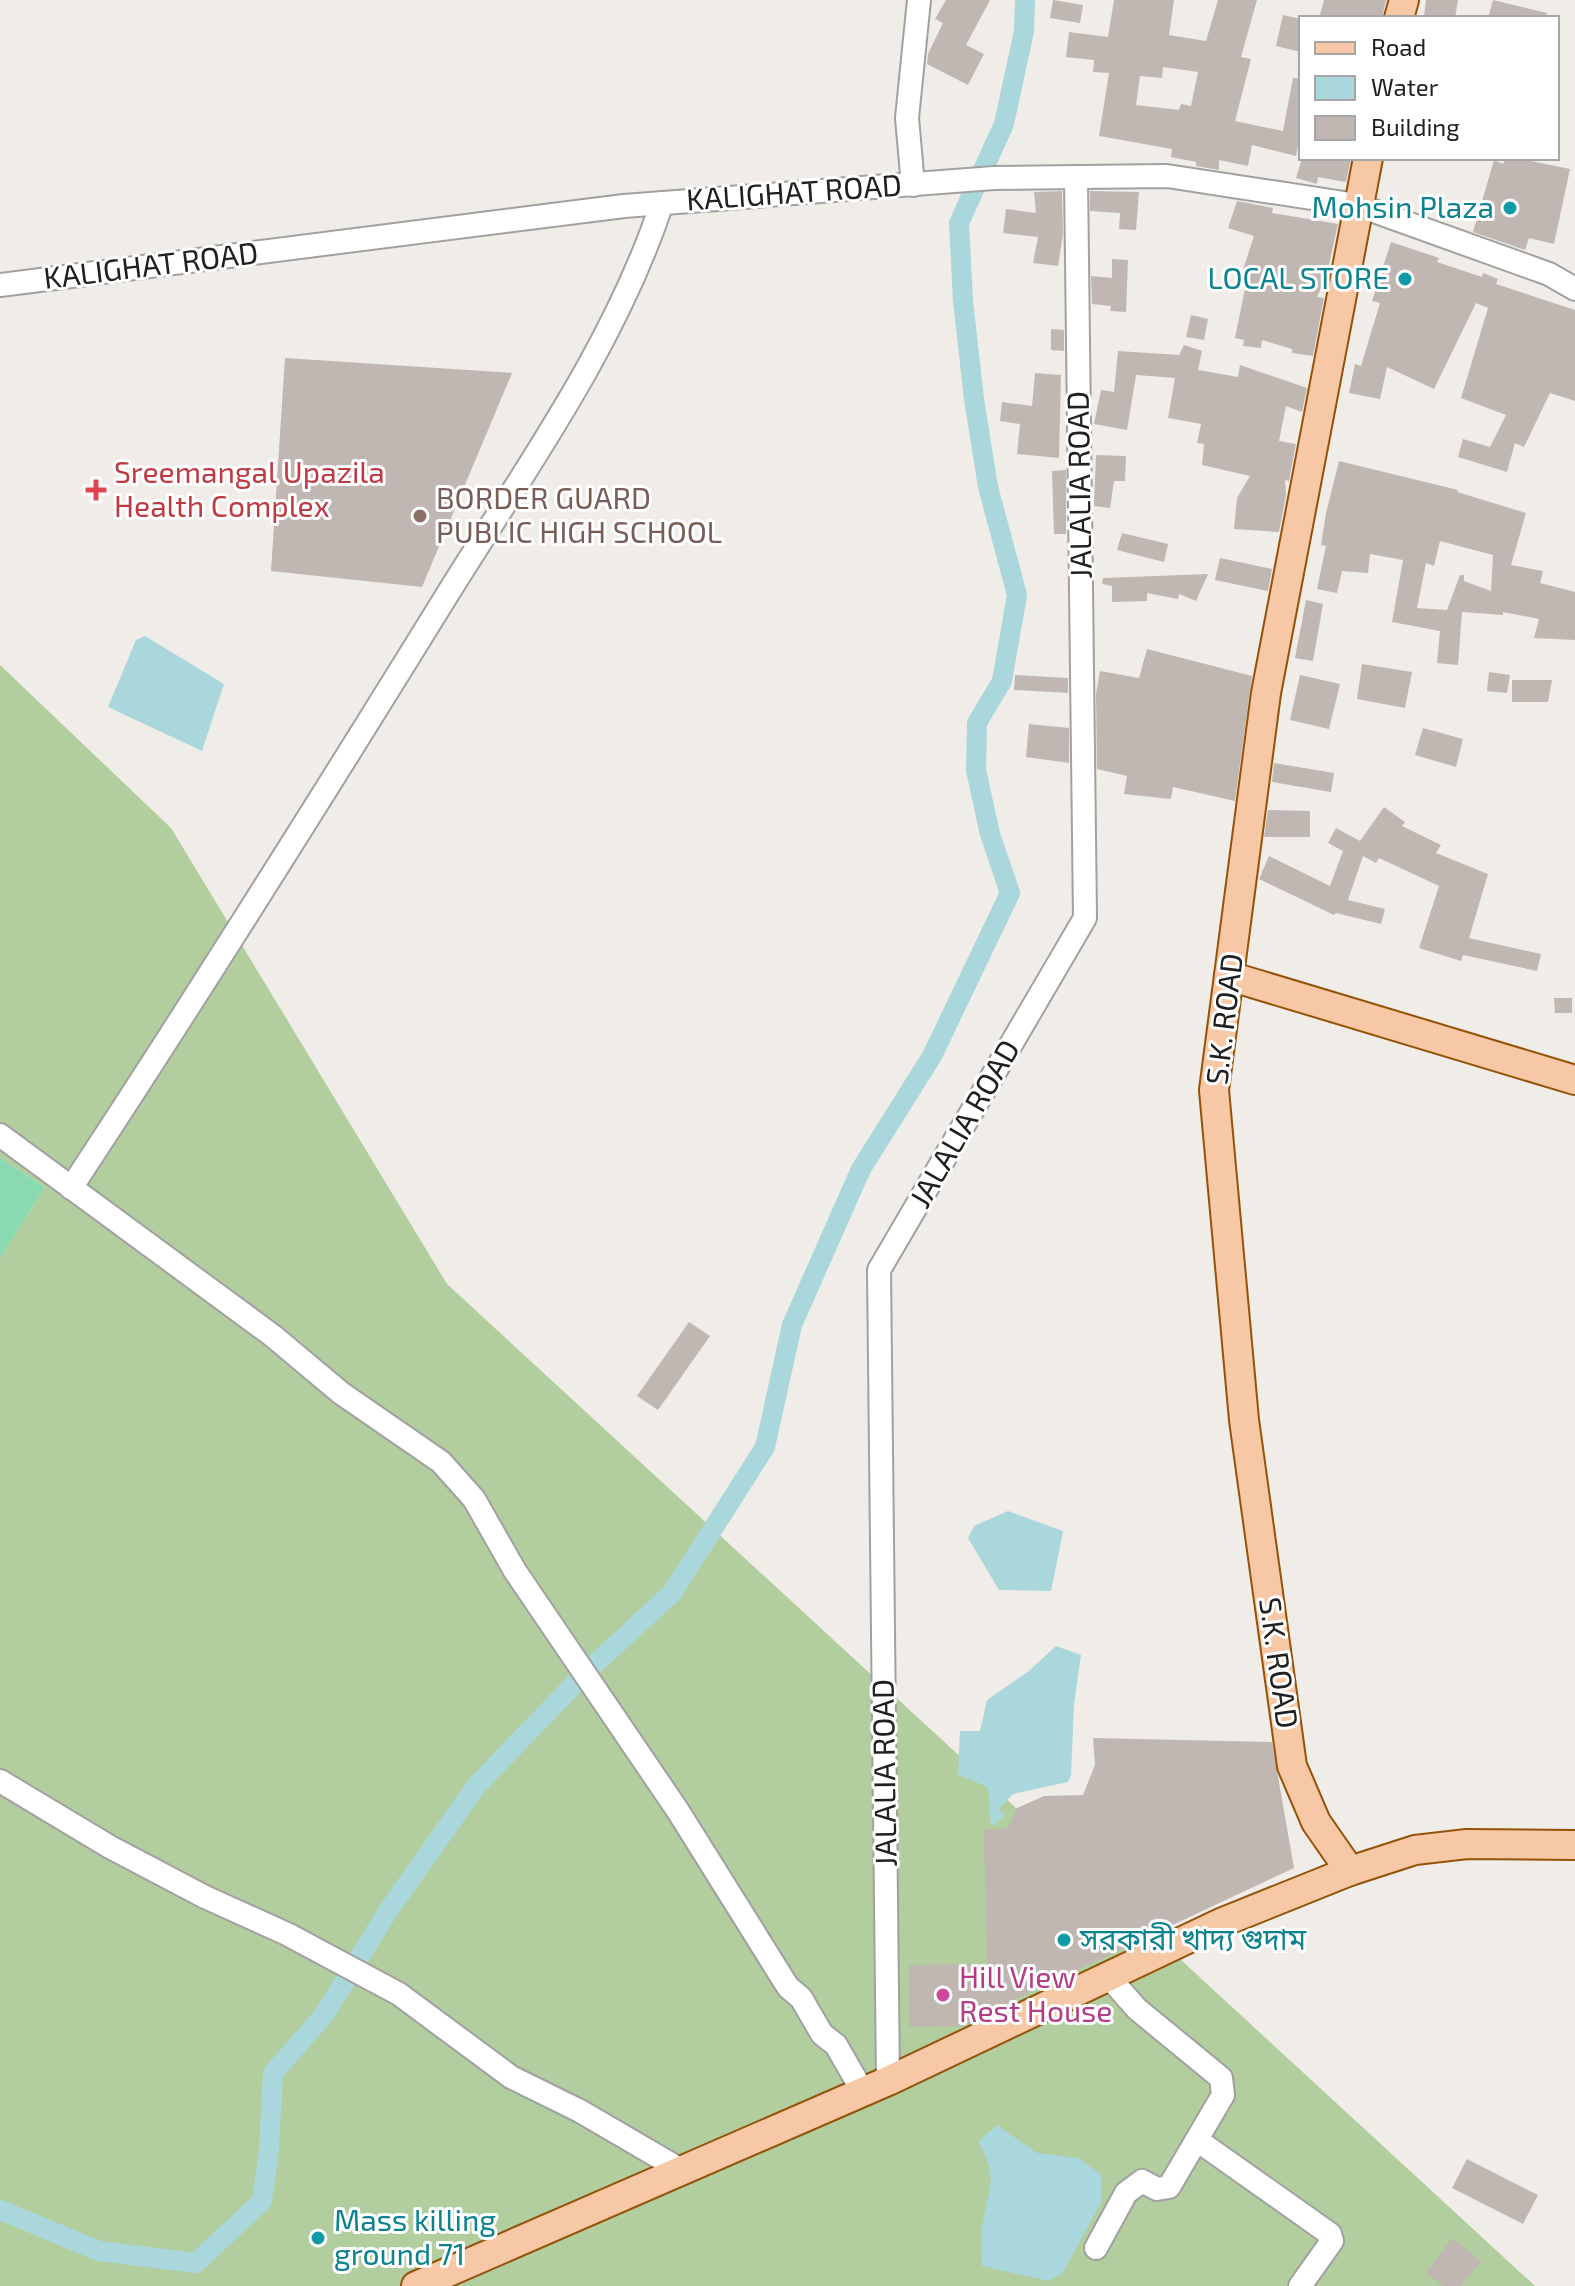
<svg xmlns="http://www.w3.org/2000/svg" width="1575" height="2286" font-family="'Exo 2','Noto Sans Bengali',sans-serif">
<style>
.forest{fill:#b2cd9e}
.pitch{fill:#89dab0}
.water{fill:#aad7db}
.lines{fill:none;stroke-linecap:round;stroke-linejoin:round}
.canal{stroke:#aad7db;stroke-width:20}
.building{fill:#c0b7b3;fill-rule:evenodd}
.minor-casing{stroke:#a1a1a1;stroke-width:26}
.major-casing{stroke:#945208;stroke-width:32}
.minor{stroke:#fff;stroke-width:22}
.major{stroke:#f7c8a5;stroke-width:28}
.culture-dot{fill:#0f9aa8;stroke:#fff;stroke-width:3}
.health-dot{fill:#e0444e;stroke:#fff;stroke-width:3}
.education-dot{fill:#8d6e63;stroke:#fff;stroke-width:3}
.hotel-dot{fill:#d1479c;stroke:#fff;stroke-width:3}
.labels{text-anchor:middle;stroke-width:6;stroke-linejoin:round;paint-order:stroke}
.street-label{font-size:30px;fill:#202020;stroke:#fff}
.culture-label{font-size:30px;fill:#0d838f;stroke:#fff;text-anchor:end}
.health-label{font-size:30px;fill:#be3a42;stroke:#fff;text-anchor:start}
.education-label{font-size:30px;fill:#785e54;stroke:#fff;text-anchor:start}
.hotel-label{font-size:30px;fill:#b23c85;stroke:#fff;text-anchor:start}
</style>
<rect width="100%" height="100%" fill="#f0ece7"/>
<polygon class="forest" points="0,665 171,828 447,1284 1535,2286 0,2286 0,1258 45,1187 0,1158"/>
<polygon class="pitch" points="0,1158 45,1187 0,1258"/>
<g class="water">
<polygon points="145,636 224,684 202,751 108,707 136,640"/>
<polygon points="1008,1511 1063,1531 1051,1591 999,1590 968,1538 974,1526"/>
<polygon points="1056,1646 1081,1655 1074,1705 1071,1775 1068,1782 1013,1794 999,1809 1005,1816 991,1827 988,1787 958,1775 960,1731 980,1731 987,1700 1029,1671"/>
<path d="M997,2125L1037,2153L1078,2158L1101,2174V2203L1062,2274L1048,2281L982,2266C982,2251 980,2235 983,2221C990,2188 998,2173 978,2142Z"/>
</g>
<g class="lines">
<polyline class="canal" points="0,2210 99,2251 196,2263 262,2201 269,2150 273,2073 324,2015 388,1911 477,1785 585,1673 672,1593 765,1447 792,1325 861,1169 932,1056 1010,893 990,834 976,770 977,723 1002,681 1017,595 988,487 974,399 963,301 959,223 1004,124 1024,31 1025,0"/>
</g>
<g class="building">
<polygon points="946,0 990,0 966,45 984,54 968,85 927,64 928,54 943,23 935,19"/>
<polygon points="1053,0 1083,5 1080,23 1050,18"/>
<path d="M1114,0H1174L1169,35L1206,41L1218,0H1257L1241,57L1251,59L1235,121L1283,131L1293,78L1301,79V133L1296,156L1252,145L1248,166L1219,160V170L1196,166V162L1171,157L1172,149L1099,136L1109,73L1093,72L1094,60L1066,57L1069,32L1108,37ZM1163,67L1198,72L1191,106L1181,104L1179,110L1136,105L1140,76L1162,78Z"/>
<polygon points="1324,0 1386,0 1382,18 1319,18"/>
<polygon points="1426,0 1458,0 1455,18 1424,16"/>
<polygon points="1493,0 1547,13 1547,18 1488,18"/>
<polygon points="1283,15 1301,19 1301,52 1276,46"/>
<polygon points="1302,158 1351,158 1346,182 1318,177 1317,184 1296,178"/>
<polygon points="1505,158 1517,158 1570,169 1554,244 1529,238 1525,250 1473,232 1494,160 1503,164"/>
<polygon points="1062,191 1063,234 1058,266 1033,263 1038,237 1003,233 1006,209 1036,213 1034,192"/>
<polygon points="1090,191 1139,192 1136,230 1119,229 1120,213 1090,211"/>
<polygon points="1237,201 1273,208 1272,213 1338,224 1327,274 1317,297 1324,298 1313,356 1292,353 1292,349 1262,340 1261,348 1243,346 1244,340 1235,338 1246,284 1239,282 1254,236 1228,228"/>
<polygon points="1391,242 1439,258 1437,262 1482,277 1483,273 1498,279 1496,284 1575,310 1575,401 1550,393 1524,447 1515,443 1507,472 1458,457 1463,439 1490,447 1506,415 1461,398 1488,308 1476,303 1434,389 1387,367 1380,399 1349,393 1355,364 1361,366 1380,303 1372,301"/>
<polygon points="1112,259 1128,260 1126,312 1110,311 1111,306 1092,304 1091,276 1112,278"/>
<polygon points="1191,315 1208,319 1204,340 1186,337"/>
<polygon points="1051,329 1064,330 1064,351 1051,350"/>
<polygon points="1184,345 1202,351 1198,370 1238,377 1240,365 1307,388 1302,412 1286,406 1279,441 1296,444 1289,481 1285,480 1286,495 1279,532 1234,529 1237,498 1250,476 1202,465 1204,444 1197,443 1201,424 1168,418 1175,378 1136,375 1127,430 1094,424 1101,390 1114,392 1118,351 1179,355"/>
<polygon points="285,358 512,373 422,587 271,571"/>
<polygon points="1035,373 1061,375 1059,458 1017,454 1020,424 1000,421 1002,402 1032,406"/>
<polygon points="1096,455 1126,456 1125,481 1114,481 1110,508 1094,506"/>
<path d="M1339,461L1458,490L1457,492L1526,513L1511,565L1543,571L1540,583L1575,592V640L1534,638L1539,619L1503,612V615L1462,612L1458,665L1437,663L1440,631L1392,622L1403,560L1370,554L1368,573L1342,571L1337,593L1317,589L1326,546L1321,545L1326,513ZM1440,541L1493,555L1491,591L1464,581V575H1460L1447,610L1417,608L1426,563L1434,566Z"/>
<polygon points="1066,470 1066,534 1054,534 1052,471"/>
<polygon points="1122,533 1168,544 1164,562 1117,550"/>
<polygon points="1220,558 1272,569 1268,591 1215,580"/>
<polygon points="1208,574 1196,601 1179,594 1178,599 1147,593 1147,601 1112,602 1112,586 1102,584 1103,578"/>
<polygon points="1306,600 1323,604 1313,661 1295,658"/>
<polygon points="1147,649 1252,676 1235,801 1173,787 1171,799 1124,794 1127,776 1097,769 1096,694 1100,671 1139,678"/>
<polygon points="1362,664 1412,672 1405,708 1357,699"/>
<polygon points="1489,672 1510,675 1507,693 1487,691"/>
<polygon points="1015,675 1068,678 1068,693 1014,690"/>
<polygon points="1300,675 1340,684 1329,729 1290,720"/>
<polygon points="1512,680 1552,680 1548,702 1512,702"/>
<polygon points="1029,724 1069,728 1069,763 1026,757"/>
<polygon points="1423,728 1463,739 1456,767 1415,755"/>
<polygon points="1274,763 1334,773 1331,792 1272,782"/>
<polygon points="1384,807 1405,822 1402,826 1441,845 1436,853 1488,874 1469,938 1541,954 1537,971 1463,955 1461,961 1419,948 1439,886 1379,858 1376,863 1363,856 1348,900 1385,909 1381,924 1336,913 1334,915 1259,879 1269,856 1330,886 1343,851 1328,843 1336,828 1360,841"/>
<polygon points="1268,810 1310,811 1310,837 1264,837"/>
<polygon points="1554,998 1572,998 1572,1013 1555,1013"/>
<polygon points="689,1322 710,1336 658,1410 637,1396"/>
<polygon points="1093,1738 1272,1742 1294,1868 977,2017 977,2020 964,2026 909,2027 909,1965 987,1964 984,1830 1008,1828 1017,1808 1044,1796 1083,1795 1095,1765"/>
<polygon points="1467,2159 1538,2195 1523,2224 1452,2188"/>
<polygon points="1452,2238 1481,2261 1461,2286 1443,2286 1426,2273"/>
</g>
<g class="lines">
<g class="minor-casing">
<g id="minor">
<polyline points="913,185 907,118 919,0"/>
<polyline points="0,285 624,206 994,178 1167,176 1357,205 1549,274 1575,289"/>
<polyline points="0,1135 273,1336 341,1393 441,1462 474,1499 515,1571 678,1811 788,1987 801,1998 822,2034 836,2045 863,2092"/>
<path d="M71,1188C200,992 324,794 447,595C526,468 615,345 662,203"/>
<polyline points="0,1781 110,1847 205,1897 287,1934 399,1994 511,2077 580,2111 681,2170"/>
<polyline points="888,2081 879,1270 1085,918 1076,177"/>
<polyline points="1197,2140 1330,2234 1332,2241 1300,2286"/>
<polyline points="1096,2248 1126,2193 1142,2181 1157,2189 1169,2187 1223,2095 1221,2078 1137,2009 1107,1975"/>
</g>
</g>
<g class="major-casing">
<g id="major">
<polyline points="1399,18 1404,0"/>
<polyline points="1229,976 1575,1080"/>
<polyline points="1350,1871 1316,1822 1292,1766 1244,1420 1214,1090 1266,693 1368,158"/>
<polyline points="416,2286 888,2081 1223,1922 1350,1871 1415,1850 1467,1844 1575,1845"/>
</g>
</g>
<use href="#minor" class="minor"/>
<use href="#major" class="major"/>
</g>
<g class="culture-dot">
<circle cx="1510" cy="208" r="8"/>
<circle cx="1405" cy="279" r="8"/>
<circle cx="1064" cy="1940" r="8"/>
<circle cx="318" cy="2238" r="8"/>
</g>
<path class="health-dot" d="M92 478h8v8h8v8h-8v8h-8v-8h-8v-8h8z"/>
<circle class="education-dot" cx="420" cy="516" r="8"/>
<circle class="hotel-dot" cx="943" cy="1995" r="8"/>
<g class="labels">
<g class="street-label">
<text transform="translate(794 193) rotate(-4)" y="10">KALIGHAT ROAD</text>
<text transform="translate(151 266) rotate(-7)" y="10">KALIGHAT ROAD</text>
<text transform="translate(1080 485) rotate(-91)" y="10">JALALIA ROAD</text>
<text transform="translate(1225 1019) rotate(-83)" y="10">S.K. ROAD</text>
<text transform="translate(965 1124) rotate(-60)" y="10">JALALIA ROAD</text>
<text transform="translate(1278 1663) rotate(82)" y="10">S.K. ROAD</text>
<text transform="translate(885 1773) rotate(-91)" y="10">JALALIA ROAD</text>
</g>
<g class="culture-label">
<text x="1494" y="218">Mohsin Plaza</text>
<text x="1389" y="289">LOCAL STORE</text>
<text x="1080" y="1950" text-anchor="start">সরকারী খাদ্য গুদাম</text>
<text x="334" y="2231" text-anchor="start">Mass killing<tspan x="334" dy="34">ground 71</tspan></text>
</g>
<g class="health-label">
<text x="114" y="483">Sreemangal Upazila<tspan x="114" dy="34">Health Complex</tspan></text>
</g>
<g class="education-label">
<text x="436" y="509">BORDER GUARD<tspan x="436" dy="34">PUBLIC HIGH SCHOOL</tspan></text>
</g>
<g class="hotel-label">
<text x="959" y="1988">Hill View<tspan x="959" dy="34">Rest House</tspan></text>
</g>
</g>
<rect x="1299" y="16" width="260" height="144" fill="#ffffff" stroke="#a6a6a6" stroke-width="2"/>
<rect x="1315" y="42" width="40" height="12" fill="#f7c8a5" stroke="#a6a6a6" stroke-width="2"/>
<text x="1371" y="56" font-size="24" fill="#202020">Road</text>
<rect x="1315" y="76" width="40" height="24" fill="#aad7db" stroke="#a6a6a6" stroke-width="2"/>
<text x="1371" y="96" font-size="24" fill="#202020">Water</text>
<rect x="1315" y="116" width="40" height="24" fill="#c0b7b3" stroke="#a6a6a6" stroke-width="2"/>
<text x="1371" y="136" font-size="24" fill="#202020">Building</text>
</svg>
